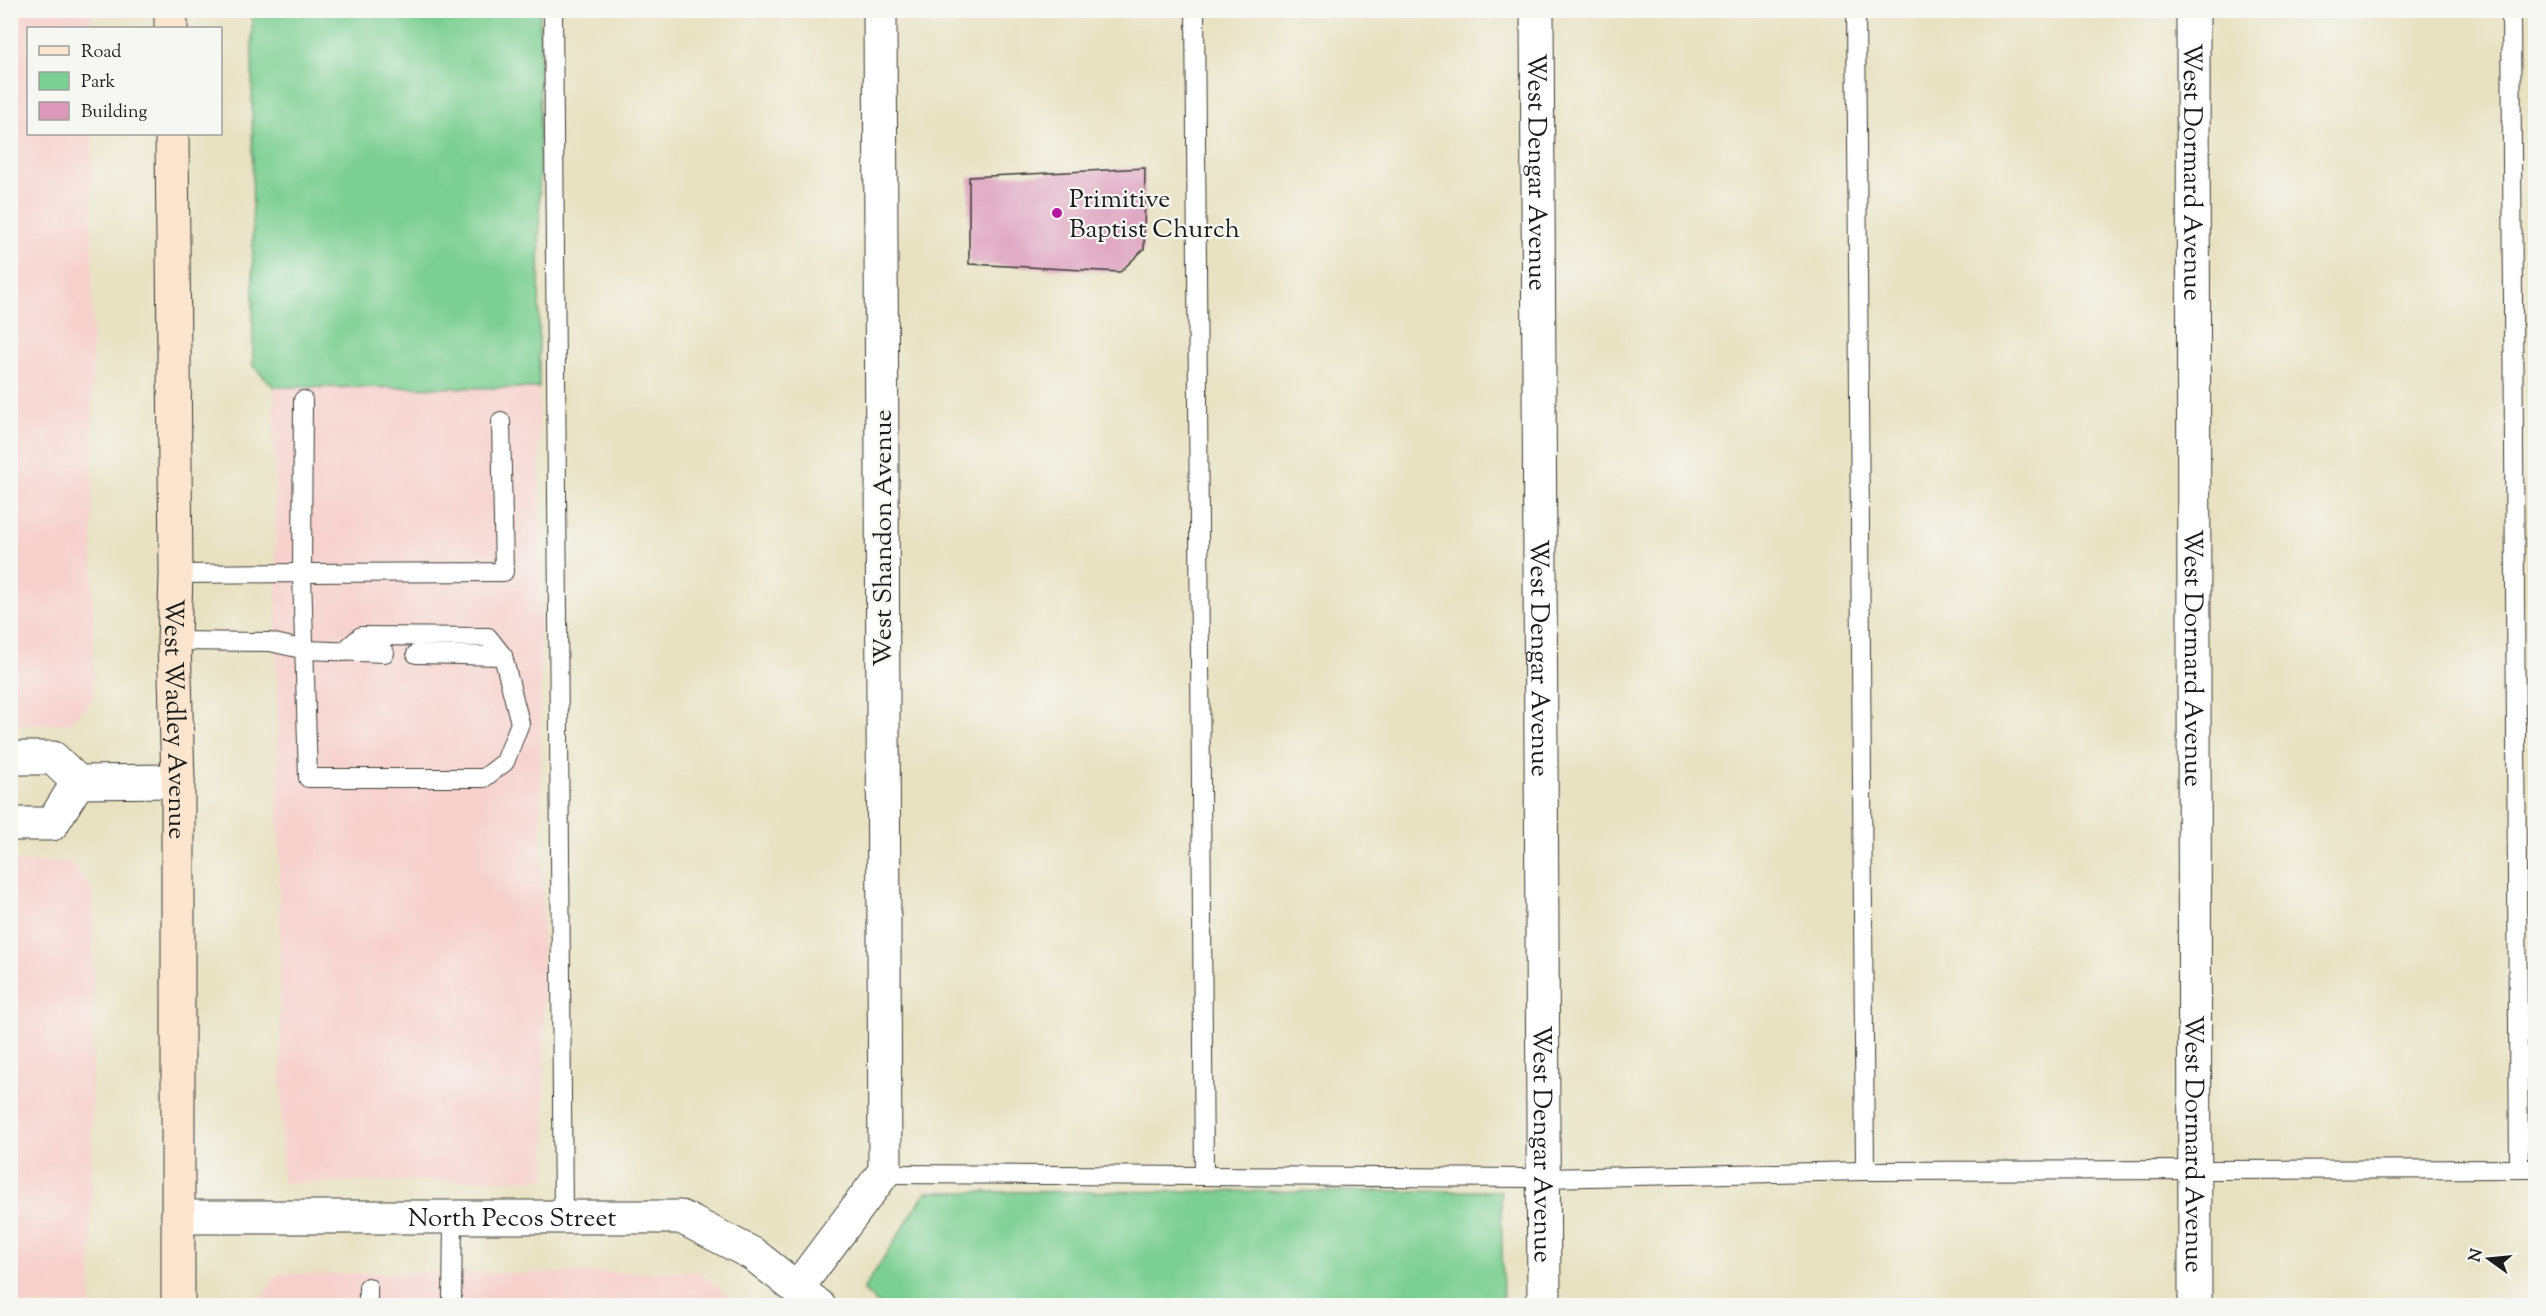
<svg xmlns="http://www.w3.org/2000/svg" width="2546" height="1316" font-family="'Sorts Mill Goudy',serif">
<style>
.built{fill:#f7d0cc}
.green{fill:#7bcf92;stroke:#4c7657;stroke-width:1.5}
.building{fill:#db98b9}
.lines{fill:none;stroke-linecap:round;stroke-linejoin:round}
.service-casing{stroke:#3b3a35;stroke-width:20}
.minor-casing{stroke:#3b3a35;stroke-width:35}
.tertiary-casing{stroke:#3b3a35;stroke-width:35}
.secondary-casing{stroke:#3b3a35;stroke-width:35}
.service{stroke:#fff;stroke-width:18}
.minor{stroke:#fff;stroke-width:33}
.tertiary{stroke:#fff;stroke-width:33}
.secondary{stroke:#fbe5cf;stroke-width:33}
.poi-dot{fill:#b5179e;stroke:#f6f6f2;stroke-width:2}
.labels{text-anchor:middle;stroke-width:4.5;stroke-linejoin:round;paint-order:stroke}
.street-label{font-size:26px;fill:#1c1c1c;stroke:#f6f6f2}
.poi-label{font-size:26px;fill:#1c1c1c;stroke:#f6f6f2;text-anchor:start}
</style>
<rect width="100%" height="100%" fill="#f6f6f2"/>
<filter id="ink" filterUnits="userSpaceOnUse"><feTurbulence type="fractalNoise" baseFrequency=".0167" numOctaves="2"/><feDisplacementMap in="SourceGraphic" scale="12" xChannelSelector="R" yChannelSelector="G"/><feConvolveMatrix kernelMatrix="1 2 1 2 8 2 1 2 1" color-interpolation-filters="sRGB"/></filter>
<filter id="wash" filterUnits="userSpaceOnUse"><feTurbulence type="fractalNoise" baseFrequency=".008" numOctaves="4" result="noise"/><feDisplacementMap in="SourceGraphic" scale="24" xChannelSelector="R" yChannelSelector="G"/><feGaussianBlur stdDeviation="1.35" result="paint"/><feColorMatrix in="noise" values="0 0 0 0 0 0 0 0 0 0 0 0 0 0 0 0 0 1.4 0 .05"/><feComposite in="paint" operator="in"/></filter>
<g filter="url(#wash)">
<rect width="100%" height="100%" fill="#e8e2c2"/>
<g class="built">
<polygon points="10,11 92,11 92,28 28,28 28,134 92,134 93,700 68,724 11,724"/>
<polygon points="274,387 539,388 541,816 546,1179 282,1183"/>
<polygon points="10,862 71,862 93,890 91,1305 11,1305"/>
<polygon points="699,1272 739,1305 256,1306 278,1274"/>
</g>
<g class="green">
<polygon points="252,11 540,11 539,388 274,387 253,366"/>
<polygon points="1501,1191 1503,1305 880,1306 863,1290 926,1192"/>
</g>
<g id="blocks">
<polygon class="building" points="1145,168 1144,249 1120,272 969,264 969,177"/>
</g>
</g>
<g filter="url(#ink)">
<use href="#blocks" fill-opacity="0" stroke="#3b3a35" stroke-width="1.5"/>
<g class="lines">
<g class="service-casing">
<g id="service">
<polyline points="553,10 563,1217"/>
<polyline points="1195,10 1204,1176"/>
<polyline points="1856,10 1865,1171"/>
<polyline points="2511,10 2519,1169"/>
<polyline points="303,400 302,573 504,572 501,421"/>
<polyline points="176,574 302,573 308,778 484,778 505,762 520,723 503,656 416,654"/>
<polyline points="174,641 270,642 306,650 385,653"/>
<polyline points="343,652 361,636 488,637 503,656"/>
<polyline points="882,1174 1543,1178 1865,1171 2536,1169"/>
<polyline points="368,1287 368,1306"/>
<polyline points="452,1306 453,1217"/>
</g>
</g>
<g class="minor-casing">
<g id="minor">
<path id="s1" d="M1537,10L1544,1306"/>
<polyline points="798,1287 885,1171 880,10"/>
</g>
</g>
<g class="tertiary-casing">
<g id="tertiary">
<path id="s2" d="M2193,10L2195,1306"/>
<polyline points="10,758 53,758 78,782 178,781"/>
<polyline points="10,824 52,824 78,782"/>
<path id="s3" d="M178,1217H681L753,1254L819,1306"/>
</g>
</g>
<g class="secondary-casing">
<g id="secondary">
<polyline points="171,10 171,28"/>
<path id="s4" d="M172,134L176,574L174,641L178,781V1306"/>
</g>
</g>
<use href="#service" class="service"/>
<use href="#minor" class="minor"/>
<use href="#tertiary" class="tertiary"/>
<use href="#secondary" class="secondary"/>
</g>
</g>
<circle class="poi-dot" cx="1057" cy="213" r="6"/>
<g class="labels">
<g class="street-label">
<text dy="9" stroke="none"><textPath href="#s1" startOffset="162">West Dengar Avenue</textPath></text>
<text dy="9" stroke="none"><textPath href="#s2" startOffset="162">West Dormard Avenue</textPath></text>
<text transform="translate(882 538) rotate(-90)" y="9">West Shandon Avenue</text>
<text dy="9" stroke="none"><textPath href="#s1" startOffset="648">West Dengar Avenue</textPath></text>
<text dy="9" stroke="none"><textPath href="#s2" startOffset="648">West Dormard Avenue</textPath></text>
<text dy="9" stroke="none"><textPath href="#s4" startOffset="585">West Wadley Avenue</textPath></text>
<text dy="9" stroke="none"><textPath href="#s1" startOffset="1134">West Dengar Avenue</textPath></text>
<text dy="9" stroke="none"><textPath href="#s2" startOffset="1134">West Dormard Avenue</textPath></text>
<text dy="9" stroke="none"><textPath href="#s3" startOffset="334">North Pecos Street</textPath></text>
</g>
<g class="poi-label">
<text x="1069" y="207">Primitive<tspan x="1069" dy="30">Baptist Church</tspan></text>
</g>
</g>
<rect width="2546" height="1316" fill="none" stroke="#f6f6f2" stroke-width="36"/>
<rect x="27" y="27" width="195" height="108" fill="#f6f6f2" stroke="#9f9f9c" stroke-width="1.5"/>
<rect x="39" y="46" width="30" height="9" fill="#fbe5cf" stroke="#9f9f9c" stroke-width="1.5"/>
<text x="81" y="57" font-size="18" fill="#1c1c1c">Road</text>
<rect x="39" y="72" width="30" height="18" fill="#7bcf92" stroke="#9f9f9c" stroke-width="1.5"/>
<text x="81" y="87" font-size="18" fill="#1c1c1c">Park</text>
<rect x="39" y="102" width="30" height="18" fill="#db98b9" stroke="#9f9f9c" stroke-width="1.5"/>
<text x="81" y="117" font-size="18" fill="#1c1c1c">Building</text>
<g transform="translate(2489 1259) rotate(285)" stroke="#f6f6f2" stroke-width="4.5" paint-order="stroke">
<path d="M0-4.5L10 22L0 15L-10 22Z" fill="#1c1c1c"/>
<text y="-9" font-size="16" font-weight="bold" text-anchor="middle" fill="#1c1c1c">N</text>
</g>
</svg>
